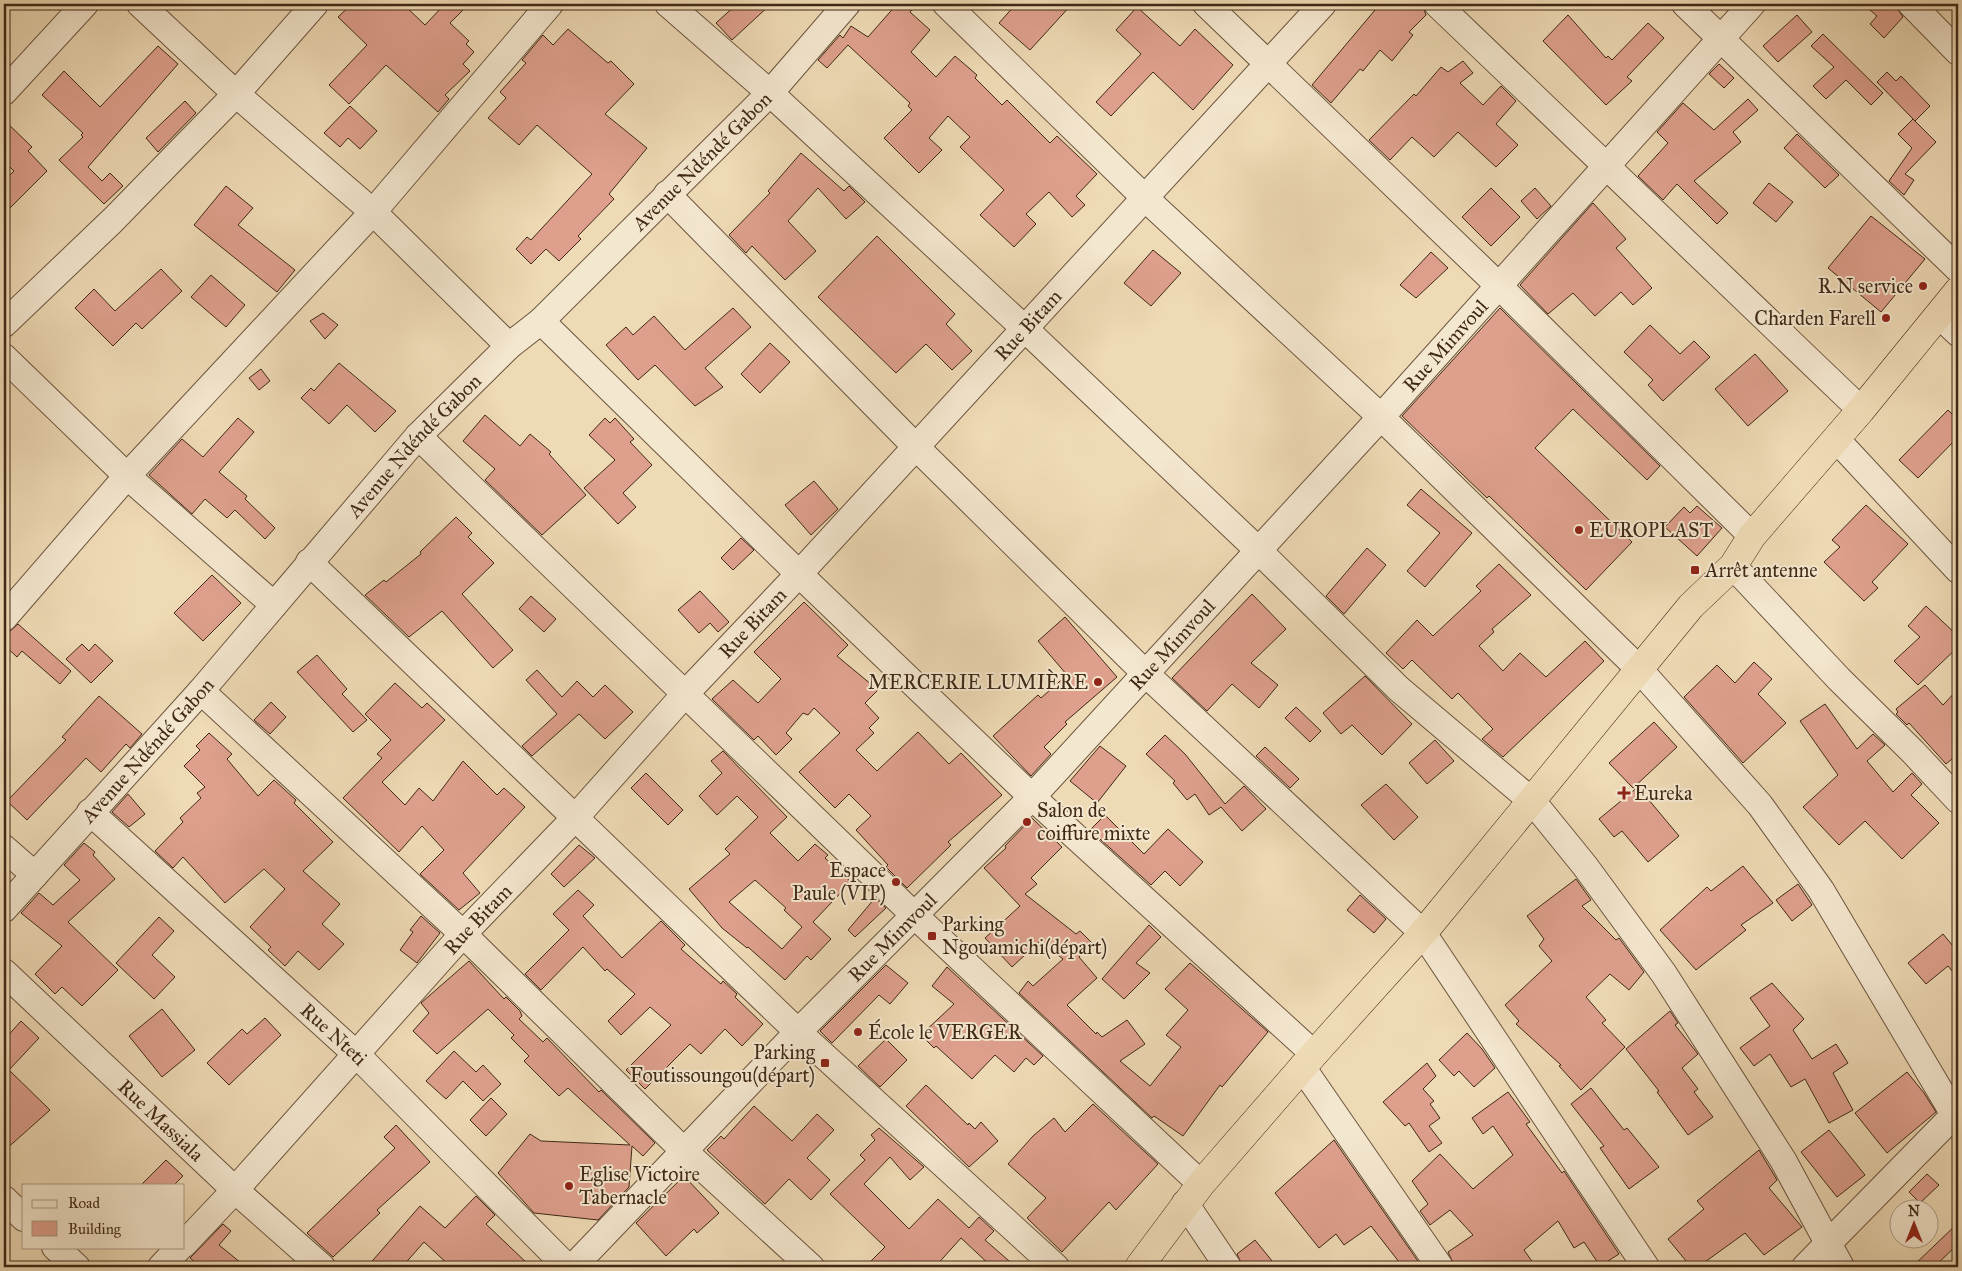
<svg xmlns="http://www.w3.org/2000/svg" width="1962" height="1271" font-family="'IM FELL Great Primer',serif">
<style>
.building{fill:#dea08d;stroke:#402916;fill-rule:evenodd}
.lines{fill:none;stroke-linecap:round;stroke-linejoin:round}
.minor-casing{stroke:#6c553e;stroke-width:28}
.highway-casing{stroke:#402916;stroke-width:29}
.minor{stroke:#f4e7cf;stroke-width:26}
.highway{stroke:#eedab5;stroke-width:28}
.poi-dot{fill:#8f2418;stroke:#f4e7cf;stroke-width:2}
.labels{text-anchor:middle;stroke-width:4;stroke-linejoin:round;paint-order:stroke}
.street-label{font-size:20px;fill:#402916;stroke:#f4e7cf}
.poi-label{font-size:20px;fill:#402916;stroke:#f4e7cf;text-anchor:start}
</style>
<rect width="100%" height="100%" fill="#eedab5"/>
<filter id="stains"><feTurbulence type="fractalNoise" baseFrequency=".004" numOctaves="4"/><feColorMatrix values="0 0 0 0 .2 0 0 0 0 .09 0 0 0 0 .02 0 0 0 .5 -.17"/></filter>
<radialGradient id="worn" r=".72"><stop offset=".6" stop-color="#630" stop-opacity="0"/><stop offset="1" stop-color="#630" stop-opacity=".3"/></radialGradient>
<g class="building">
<polygon points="352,4 403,4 425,25 445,4 469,4 450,23 469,41 466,44 474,52 463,64 470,71 445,95 449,99 438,112 386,65 349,104 329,85 367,45 338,17"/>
<polygon points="737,4 771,4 732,40 716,23"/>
<polygon points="897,4 916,4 910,12 930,30 911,52 936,77 955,56 977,75 975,78 1002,105 1007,100 1050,143 1057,136 1097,174 1076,196 1085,205 1072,217 1049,192 1026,214 1036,224 1014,247 980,215 1004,190 960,147 970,137 948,116 929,138 942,150 919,173 884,138 912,110 908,106 910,103 848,45 827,68 818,60 840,35 843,38 851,26 868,37"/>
<polygon points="1016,4 1072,4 1030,50 999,23"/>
<polygon points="1380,4 1422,4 1426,15 1409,32 1413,35 1392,61 1380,50 1363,71 1360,69 1331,103 1312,85"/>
<polygon points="1863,4 1896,4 1897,8 1903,17 1884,38 1870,24 1877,16"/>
<polygon points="1137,7 1180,46 1195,29 1233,65 1193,110 1153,72 1111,116 1096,102 1141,54 1116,30"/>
<polygon points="1568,15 1606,58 1608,56 1612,60 1648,23 1664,38 1627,77 1632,81 1606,105 1543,41"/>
<polygon points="1797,15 1812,32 1778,62 1763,46"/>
<polygon points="568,29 608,63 611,61 634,84 605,114 647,148 609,194 614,199 578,236 581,239 559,261 546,249 531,264 516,249 527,237 531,240 592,174 537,125 519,145 488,118 506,98 500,92 526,63 522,60 543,35 553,45"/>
<polygon points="1823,34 1883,93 1871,105 1846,80 1826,99 1813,86 1834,67 1811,46"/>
<polygon points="158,46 178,64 88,167 102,181 110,173 123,186 104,204 59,160 83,137 81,135 83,133 42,95 64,71 100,107"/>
<polygon points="1463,61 1473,73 1460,83 1483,105 1501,86 1516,101 1496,124 1518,145 1496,167 1458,132 1434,157 1412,137 1390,160 1369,140 1414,94 1416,96 1441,67 1448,72"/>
<polygon points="1719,64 1734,78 1724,88 1709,74"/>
<polygon points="1887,72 1896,81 1901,76 1930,106 1915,121 1877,82"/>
<polygon points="1748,99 1758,110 1733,132 1741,142 1694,181 1728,213 1717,224 1677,184 1663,200 1638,176 1668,143 1657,132 1683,103 1714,130"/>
<polygon points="185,101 196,113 158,152 146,138"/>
<polygon points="350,106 377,131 360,149 348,138 340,147 324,133"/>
<polygon points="1913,119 1936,142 1905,174 1914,180 1904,195 1889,181 1912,148 1898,134"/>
<polygon points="4,120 32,147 28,151 47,171 4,214 4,181 14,171 4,161"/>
<polygon points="1797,134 1839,175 1825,188 1784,148"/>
<polygon points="801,153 844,191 849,186 865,202 846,219 818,188 788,221 816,251 785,280 752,246 746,253 729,235 770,193 768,191"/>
<polygon points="1769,183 1793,202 1776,222 1753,203"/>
<polygon points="226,186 253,208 238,225 295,270 277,292 194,225"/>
<polygon points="1491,188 1520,217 1491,246 1462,217"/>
<polygon points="1535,188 1551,206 1537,219 1521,201"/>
<polygon points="1593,203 1626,239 1616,248 1652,288 1633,305 1621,292 1595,316 1573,293 1548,314 1520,285"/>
<polygon points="1871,216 1925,259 1881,312 1828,268"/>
<polygon points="877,236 955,314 946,324 972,351 952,370 926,344 896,373 818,297"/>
<polygon points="1153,250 1181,273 1151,306 1124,283"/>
<polygon points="1431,252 1448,268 1416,298 1400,285"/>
<polygon points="161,269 182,291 142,329 136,323 113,346 75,308 94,289 115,311"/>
<polygon points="211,275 245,305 226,327 191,297"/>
<polygon points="733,308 751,327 705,368 723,387 695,406 655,365 638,380 606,345 626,327 633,335 654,316 685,350"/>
<polygon points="1500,308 1660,466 1647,480 1573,409 1535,448 1632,542 1586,590 1489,496 1487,498 1402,416"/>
<polygon points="323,313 338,325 325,339 310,321"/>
<polygon points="1650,325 1680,354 1694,341 1710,357 1663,401 1648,385 1653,380 1624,352"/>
<polygon points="770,343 790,362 760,393 741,374"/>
<polygon points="1755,354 1788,391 1748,426 1715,389"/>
<polygon points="339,363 396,411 375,432 347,405 329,424 301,398 311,388 314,391"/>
<polygon points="261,369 270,381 259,390 249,378"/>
<polygon points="1948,410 1958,420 1958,437 1918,478 1899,460"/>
<polygon points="485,415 520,446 530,434 551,452 549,454 586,495 542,535 485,480 495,469 463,441"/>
<polygon points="238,418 254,432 219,472 247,496 245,499 275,528 265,539 235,510 227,518 205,499 192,514 149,475 182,439 203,457"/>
<polygon points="605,418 610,423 615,418 634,439 630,442 652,465 623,493 636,507 618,524 584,488 615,460 589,435"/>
<polygon points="814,481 838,509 811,535 785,505"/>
<polygon points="1421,489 1472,533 1425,587 1407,571 1440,533 1407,505"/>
<polygon points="1866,505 1908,544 1872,582 1878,588 1864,601 1824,562 1840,547 1832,540"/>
<polygon points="1697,506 1722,528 1697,556 1665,527 1684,507 1690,513"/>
<polygon points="456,517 472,533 468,537 494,563 462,594 513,650 493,668 442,611 409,637 365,595 384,580 386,582 421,554 420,552"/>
<polygon points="741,538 754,550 733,570 721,558"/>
<polygon points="1367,548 1386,565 1344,614 1326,596"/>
<polygon points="1499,564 1531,595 1492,629 1494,632 1479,646 1503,671 1520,653 1546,677 1585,641 1604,661 1503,757 1482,739 1493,729 1458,693 1452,699 1412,660 1403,669 1386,653 1417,620 1433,636 1481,591 1476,586"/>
<polygon points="212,575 241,603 203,641 174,613"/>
<polygon points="700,591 729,622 718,632 710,623 699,633 678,610"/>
<polygon points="1252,594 1286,629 1251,663 1278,685 1259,708 1232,684 1207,711 1172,678"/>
<polygon points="531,596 556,619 544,632 519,609"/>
<polygon points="804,602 848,645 837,656 878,690 865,703 879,718 869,728 874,733 856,750 877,771 918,732 949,764 961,753 1002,795 948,842 951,845 907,888 886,867 888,865 856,830 871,816 849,794 835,808 799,772 840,733 814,708 808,715 803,713 786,733 792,739 776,755 758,736 754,740 712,699 733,680 758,703 781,679 754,652"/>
<polygon points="1926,606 1958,636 1958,647 1918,685 1894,661 1920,637 1908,626"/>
<polygon points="1065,617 1117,677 1065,722 1067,724 1044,747 1051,754 1031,776 993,736 1038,695 1041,698 1067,675 1038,641"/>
<polygon points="18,624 71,671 60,684 22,651 17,657 4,645 4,633 9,632"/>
<polygon points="82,644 89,651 95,644 113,661 91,683 66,659"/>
<polygon points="317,655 347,689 342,694 367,720 353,732 297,672"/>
<polygon points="1754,662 1772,679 1758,694 1786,723 1743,763 1684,697 1717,665 1735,683"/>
<polygon points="537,670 562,697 577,681 593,697 605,685 633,712 605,739 579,714 532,756 522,746 557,714 526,680"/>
<polygon points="1365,676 1412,724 1382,755 1352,725 1341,734 1323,713"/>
<polygon points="395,683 422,708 427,703 445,720 382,782 405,805 419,788 433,801 463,761 497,795 504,788 525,807 463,873 480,893 459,910 420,874 444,850 422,826 399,852 343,798 382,758 377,754 391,740 365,714"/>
<polygon points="1925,685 1943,705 1958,689 1958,754 1946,764 1909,723 1907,725 1896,714 1898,712 1896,709"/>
<polygon points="99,696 142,734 130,748 126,744 101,772 86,758 27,820 7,801 66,740 62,737"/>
<polygon points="271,702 286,717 270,734 254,720"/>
<polygon points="1825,704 1857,749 1873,734 1885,745 1867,761 1893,792 1912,773 1922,784 1911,795 1939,823 1902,859 1865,821 1839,845 1803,807 1838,775 1800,721"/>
<polygon points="1296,707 1321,731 1310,742 1285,718"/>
<polygon points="1654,722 1677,747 1633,788 1609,763"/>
<polygon points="209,733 232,754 227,759 258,796 274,780 296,800 294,803 333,842 303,871 340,904 322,924 344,944 319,970 298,951 285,966 268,950 271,947 250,927 285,889 264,869 225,903 183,857 173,868 155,851 183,822 180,818 201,798 197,793 205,787 184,766 200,750 196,746"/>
<polygon points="1165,735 1185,754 1225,804 1244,786 1266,809 1242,831 1221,807 1209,815 1195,794 1187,800 1173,783 1175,781 1146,754"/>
<polygon points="1435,740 1454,761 1427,784 1409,763"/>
<polygon points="1100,746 1126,766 1097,803 1070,781"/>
<polygon points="1265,747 1299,779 1290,788 1256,756"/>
<path d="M723,751L787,817L770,833L798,861L815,844L828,855L825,858L851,882L813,922L831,939L811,960L807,956L785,980L748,947L747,948L722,928L689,889L730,854L725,849L758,817L737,796L717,815L699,796L722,773L711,761ZM755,880L786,908L784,910L802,927L782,949L729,902Z"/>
<polygon points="646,773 683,810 668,825 631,788"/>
<polygon points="1386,784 1418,817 1394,840 1361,805"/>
<polygon points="1638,787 1679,836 1648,862 1622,831 1614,837 1599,819"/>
<polygon points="128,794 145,814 129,827 112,812"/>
<polygon points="1105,815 1144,854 1168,829 1203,862 1180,886 1165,871 1151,885 1090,830"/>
<polygon points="1032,818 1062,847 1031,878 1037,884 1025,894 1076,934 1080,931 1093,944 1079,957 1097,978 1067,1005 1096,1034 1097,1032 1102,1037 1127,1020 1145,1044 1120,1061 1150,1086 1181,1047 1166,1035 1188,1010 1165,989 1190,963 1268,1032 1222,1087 1220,1085 1183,1136 1154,1116 1152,1118 1019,993 1028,981 1033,986 1063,959 1040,941 1012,967 985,938 1020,906 984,868 1006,848 1005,846"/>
<polygon points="84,843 95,852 93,855 115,879 68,922 118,970 82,1006 62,987 55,994 35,974 62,946 21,913 39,893 53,905 80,880 64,865"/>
<polygon points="579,845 595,858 564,887 551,874"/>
<polygon points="1743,866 1773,903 1741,925 1746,930 1696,970 1660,930 1707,887 1711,891"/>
<polygon points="1576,879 1591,900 1582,906 1616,940 1619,938 1644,972 1629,990 1610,974 1586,997 1606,1020 1602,1023 1625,1047 1581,1090 1559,1066 1561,1065 1516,1024 1519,1021 1505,1005 1552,961 1539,946 1544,939 1527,916"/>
<polygon points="1798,884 1812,905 1792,921 1776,900"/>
<polygon points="578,890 594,905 583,916 622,958 661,921 685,945 681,949 721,984 723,981 737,994 735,997 763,1024 742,1046 725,1029 701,1054 690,1044 645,1089 626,1070 671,1025 650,1007 621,1035 608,1021 635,994 607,969 605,971 583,947 541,990 525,974 569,930 553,914"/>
<polygon points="1360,895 1386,919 1374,933 1347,910"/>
<polygon points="875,898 886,908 855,937 848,930"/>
<polygon points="421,916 440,933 417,963 400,950 413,932 410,930"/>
<polygon points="159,917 174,931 152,955 175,977 154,999 116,963"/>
<polygon points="1149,925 1161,937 1136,963 1150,973 1124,999 1102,979"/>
<polygon points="1943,934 1958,952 1958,978 1948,966 1926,984 1908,963"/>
<polygon points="469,961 504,999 506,997 520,1011 522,1016 519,1019 543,1042 547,1038 599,1092 601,1090 655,1143 643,1156 632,1146 629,1187 598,1220 534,1213 498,1173 530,1134 541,1141 630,1145 568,1088 559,1096 524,1061 529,1056 511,1038 514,1035 488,1009 437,1054 413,1031 429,1013 421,1003"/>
<polygon points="886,965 908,983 890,1004 879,995 832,1043 820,1031"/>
<polygon points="947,967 1043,1056 1034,1065 1026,1058 1014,1072 995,1055 972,1079 936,1046 934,1048 921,1035 954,1004 932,986"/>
<polygon points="1772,983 1804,1019 1793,1030 1812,1059 1836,1044 1848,1063 1833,1073 1853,1110 1829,1123 1805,1079 1791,1087 1770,1054 1754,1066 1740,1048 1770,1026 1750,998"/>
<polygon points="162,1009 195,1050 162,1077 129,1036"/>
<polygon points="1670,1011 1678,1023 1675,1025 1698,1054 1682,1068 1698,1089 1694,1092 1713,1117 1688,1135 1657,1092 1659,1091 1626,1049"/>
<polygon points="265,1018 281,1035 229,1085 207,1063 242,1029 247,1034"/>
<polygon points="21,1021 39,1038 9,1070 50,1110 4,1151 4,1040"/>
<polygon points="1467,1033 1482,1049 1495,1068 1474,1087 1459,1071 1454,1076 1439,1060"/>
<polygon points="886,1039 907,1060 880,1087 858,1066"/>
<polygon points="454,1051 476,1072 483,1065 501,1084 483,1101 463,1081 446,1099 426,1081"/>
<polygon points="1427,1063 1436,1076 1423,1089 1434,1101 1430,1104 1440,1118 1429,1126 1442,1143 1429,1152 1409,1123 1405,1126 1383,1102"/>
<polygon points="1907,1072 1924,1093 1936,1112 1887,1153 1855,1113"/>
<polygon points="926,1085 968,1125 969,1123 975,1129 981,1122 998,1141 969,1167 906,1106"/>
<polygon points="1591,1088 1624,1130 1627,1128 1659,1167 1629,1189 1600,1148 1604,1146 1571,1104"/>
<polygon points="1508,1092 1530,1122 1526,1124 1562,1173 1564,1171 1619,1254 1600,1266 1584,1242 1574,1248 1558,1221 1524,1250 1536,1267 1455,1267 1448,1252 1473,1235 1450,1210 1430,1225 1420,1211 1428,1204 1412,1181 1440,1154 1473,1189 1513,1155 1493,1126 1483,1134 1472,1118"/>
<polygon points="491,1098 507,1114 486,1136 470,1120"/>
<polygon points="1093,1104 1158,1164 1116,1210 1109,1202 1062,1252 1027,1218 1046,1198 1008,1164 1033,1136 1054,1118 1065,1132"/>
<polygon points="754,1106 792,1141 817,1114 834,1130 807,1158 830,1180 811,1200 789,1179 765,1204 707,1150 721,1136 724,1139"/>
<polygon points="396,1125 430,1162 377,1210 380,1213 333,1257 307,1233 395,1148 384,1137"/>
<polygon points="879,1128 924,1167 910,1180 890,1157 864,1184 909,1229 938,1199 969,1228 979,1217 994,1231 985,1240 1016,1267 992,1267 961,1238 935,1267 865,1267 885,1247 830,1194 865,1160 860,1155 875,1140 871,1135"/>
<polygon points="1829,1130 1865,1175 1837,1197 1801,1152"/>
<polygon points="1334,1140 1422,1267 1403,1267 1371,1226 1344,1245 1336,1234 1319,1248 1275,1193"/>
<polygon points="1759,1150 1777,1180 1769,1188 1802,1227 1764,1255 1745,1233 1698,1267 1691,1267 1668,1239 1704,1209 1697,1201"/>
<polygon points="166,1160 183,1176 174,1185 141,1185"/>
<polygon points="1927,1174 1939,1185 1920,1203 1909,1192"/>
<polygon points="684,1176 719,1213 697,1233 694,1229 666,1256 636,1223"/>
<polygon points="476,1196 495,1215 486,1224 531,1267 451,1267 424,1242 402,1267 367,1267 420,1206 445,1228"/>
<polygon points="1958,1223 1958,1244 1934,1267 1912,1267"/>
<polygon points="223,1224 231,1231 219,1245 246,1267 201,1267 190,1258"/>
<polygon points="1255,1240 1277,1267 1243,1267 1237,1254"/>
</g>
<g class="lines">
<g class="minor-casing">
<g id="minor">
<polyline points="140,4 236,94 373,212 509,346"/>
<polyline points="668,4 770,93 1024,328 1259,551 1399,689 1533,802 1585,866 1664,974 1783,1160 1841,1267"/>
<polyline points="946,4 1145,198 1381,417 1639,669 1760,805 1821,890 1958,1121"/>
<polyline points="1206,4 1498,285 1752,536"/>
<polyline points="1437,4 1861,410"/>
<polyline points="1685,4 1958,269"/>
<polyline points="1911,4 1958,52"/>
<polyline points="4,92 85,4"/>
<polyline points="667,194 916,447 1146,674 1423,933 1646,1267"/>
<polyline points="1939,315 1958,333"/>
<polyline points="541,321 799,574 1032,797 1314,1054"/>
<polyline points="4,324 113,220 236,94 315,4"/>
<polyline points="4,357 127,476 274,605"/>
<polyline points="418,436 913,914 1201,1184"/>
<polyline points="1836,439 1958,570"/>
<polyline points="309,562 798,1032 1056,1267"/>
<polyline points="1733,566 1839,679 1913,752 1958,800"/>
<polyline points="4,618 127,476 373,212 550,4"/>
<polyline points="201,691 463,934 683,1150 811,1267"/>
<path id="s1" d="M90,812L356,1054L567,1267"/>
<polyline points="4,848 35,875"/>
<path id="s2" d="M4,909L201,691L418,436L509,346L541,321L770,93L847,4"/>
<path id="s3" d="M4,972L235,1190L322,1267"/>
<polyline points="1302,1067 1440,1267"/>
<polyline points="4,1199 24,1218"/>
<polyline points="1185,1203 1228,1267"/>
<path id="s4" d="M184,1244L235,1190L463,934L574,819L685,694L799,574L1323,4"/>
<polyline points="55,1247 77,1267"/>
<polyline points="161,1267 180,1247"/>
<path id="s5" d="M573,1267L798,1032L1032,797L1381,417L1752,4"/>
<polyline points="1805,1267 1958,1111"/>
</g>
</g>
<g class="highway-casing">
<polyline id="highway" points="1139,1267 1201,1184 1314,1054 1423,933 1691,606 1733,566 1752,536 1861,410 1958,291"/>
</g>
<use href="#minor" class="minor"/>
<use href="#highway" class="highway"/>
</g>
<g class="poi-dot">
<circle cx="1923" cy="286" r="5"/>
<circle cx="1886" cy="318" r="5"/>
<circle cx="1579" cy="530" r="5"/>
<rect x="1690" y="565" width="10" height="10" rx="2.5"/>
<circle cx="1098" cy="682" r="5"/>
<path d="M1621.5 785.5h5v5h5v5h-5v5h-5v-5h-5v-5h5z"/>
<circle cx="1027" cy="822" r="5"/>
<circle cx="896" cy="882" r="5"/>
<rect x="927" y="931" width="10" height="10" rx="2.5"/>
<circle cx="858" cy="1032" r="5"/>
<rect x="820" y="1058" width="10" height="10" rx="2.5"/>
<circle cx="569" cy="1186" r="5"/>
</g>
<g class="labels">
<g class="street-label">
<text dy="7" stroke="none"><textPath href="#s2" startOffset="1024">Avenue Ndéndé Gabon</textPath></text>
<text dy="7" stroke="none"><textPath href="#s4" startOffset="1248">Rue Bitam</textPath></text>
<text dy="7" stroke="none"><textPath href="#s5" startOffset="1269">Rue Mimvoul</textPath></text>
<text dy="7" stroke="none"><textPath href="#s2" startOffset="619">Avenue Ndéndé Gabon</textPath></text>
<text dy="7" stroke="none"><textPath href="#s4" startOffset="842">Rue Bitam</textPath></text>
<text dy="7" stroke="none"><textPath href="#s5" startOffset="864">Rue Mimvoul</textPath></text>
<text dy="7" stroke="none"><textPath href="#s2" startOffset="214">Avenue Ndéndé Gabon</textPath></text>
<text dy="7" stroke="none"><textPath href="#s4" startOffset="438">Rue Bitam</textPath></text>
<text dy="7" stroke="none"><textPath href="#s5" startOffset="459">Rue Mimvoul</textPath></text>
<text dy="7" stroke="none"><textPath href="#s1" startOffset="330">Rue Nteti</textPath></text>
<text dy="7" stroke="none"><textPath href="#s3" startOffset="216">Rue Massiala</textPath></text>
</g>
<g class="poi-label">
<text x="1913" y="293" text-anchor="end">R.N service</text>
<text x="1876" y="325" text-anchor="end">Charden Farell</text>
<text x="1589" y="537">EUROPLAST</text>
<text x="1705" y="577">Arrêt antenne</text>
<text x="1088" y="689" text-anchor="end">MERCERIE LUMIÈRE</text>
<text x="1634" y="800">Eureka</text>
<text x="1037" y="817">Salon de<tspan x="1037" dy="23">coiffure mixte</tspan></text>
<text x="886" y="877" text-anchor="end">Espace<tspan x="886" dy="23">Paule (VIP)</tspan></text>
<text x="942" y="931">Parking<tspan x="942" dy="23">Ngouamichi(départ)</tspan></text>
<text x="868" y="1039">École le VERGER</text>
<text x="815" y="1059" text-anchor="end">Parking<tspan x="815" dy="23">Foutissoungou(départ)</tspan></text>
<text x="579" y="1181">Eglise Victoire<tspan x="579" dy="23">Tabernacle</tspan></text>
</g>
</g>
<rect width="1962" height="1271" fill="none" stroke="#eedab5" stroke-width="20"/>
<rect x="5" y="5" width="1952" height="1261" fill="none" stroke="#402916" stroke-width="2.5"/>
<rect x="10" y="10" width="1942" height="1251" fill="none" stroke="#402916"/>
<rect x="22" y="1184" width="162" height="65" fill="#f4e7cf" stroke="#ac9b85"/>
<rect x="32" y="1200" width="25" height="8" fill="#f4e7cf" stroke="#ac9b85"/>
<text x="68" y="1208" font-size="15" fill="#402916">Road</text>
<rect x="32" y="1221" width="25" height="15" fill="#dea08d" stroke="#ac9b85"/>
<text x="68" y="1234" font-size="15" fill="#402916">Building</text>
<g transform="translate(1914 1224)"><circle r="24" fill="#f4e7cf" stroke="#ac9b85"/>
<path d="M0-4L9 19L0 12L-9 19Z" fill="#8f2418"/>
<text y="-8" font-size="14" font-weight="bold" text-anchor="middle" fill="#402916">N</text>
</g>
<rect width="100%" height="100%" filter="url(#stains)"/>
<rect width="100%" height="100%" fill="url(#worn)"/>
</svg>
